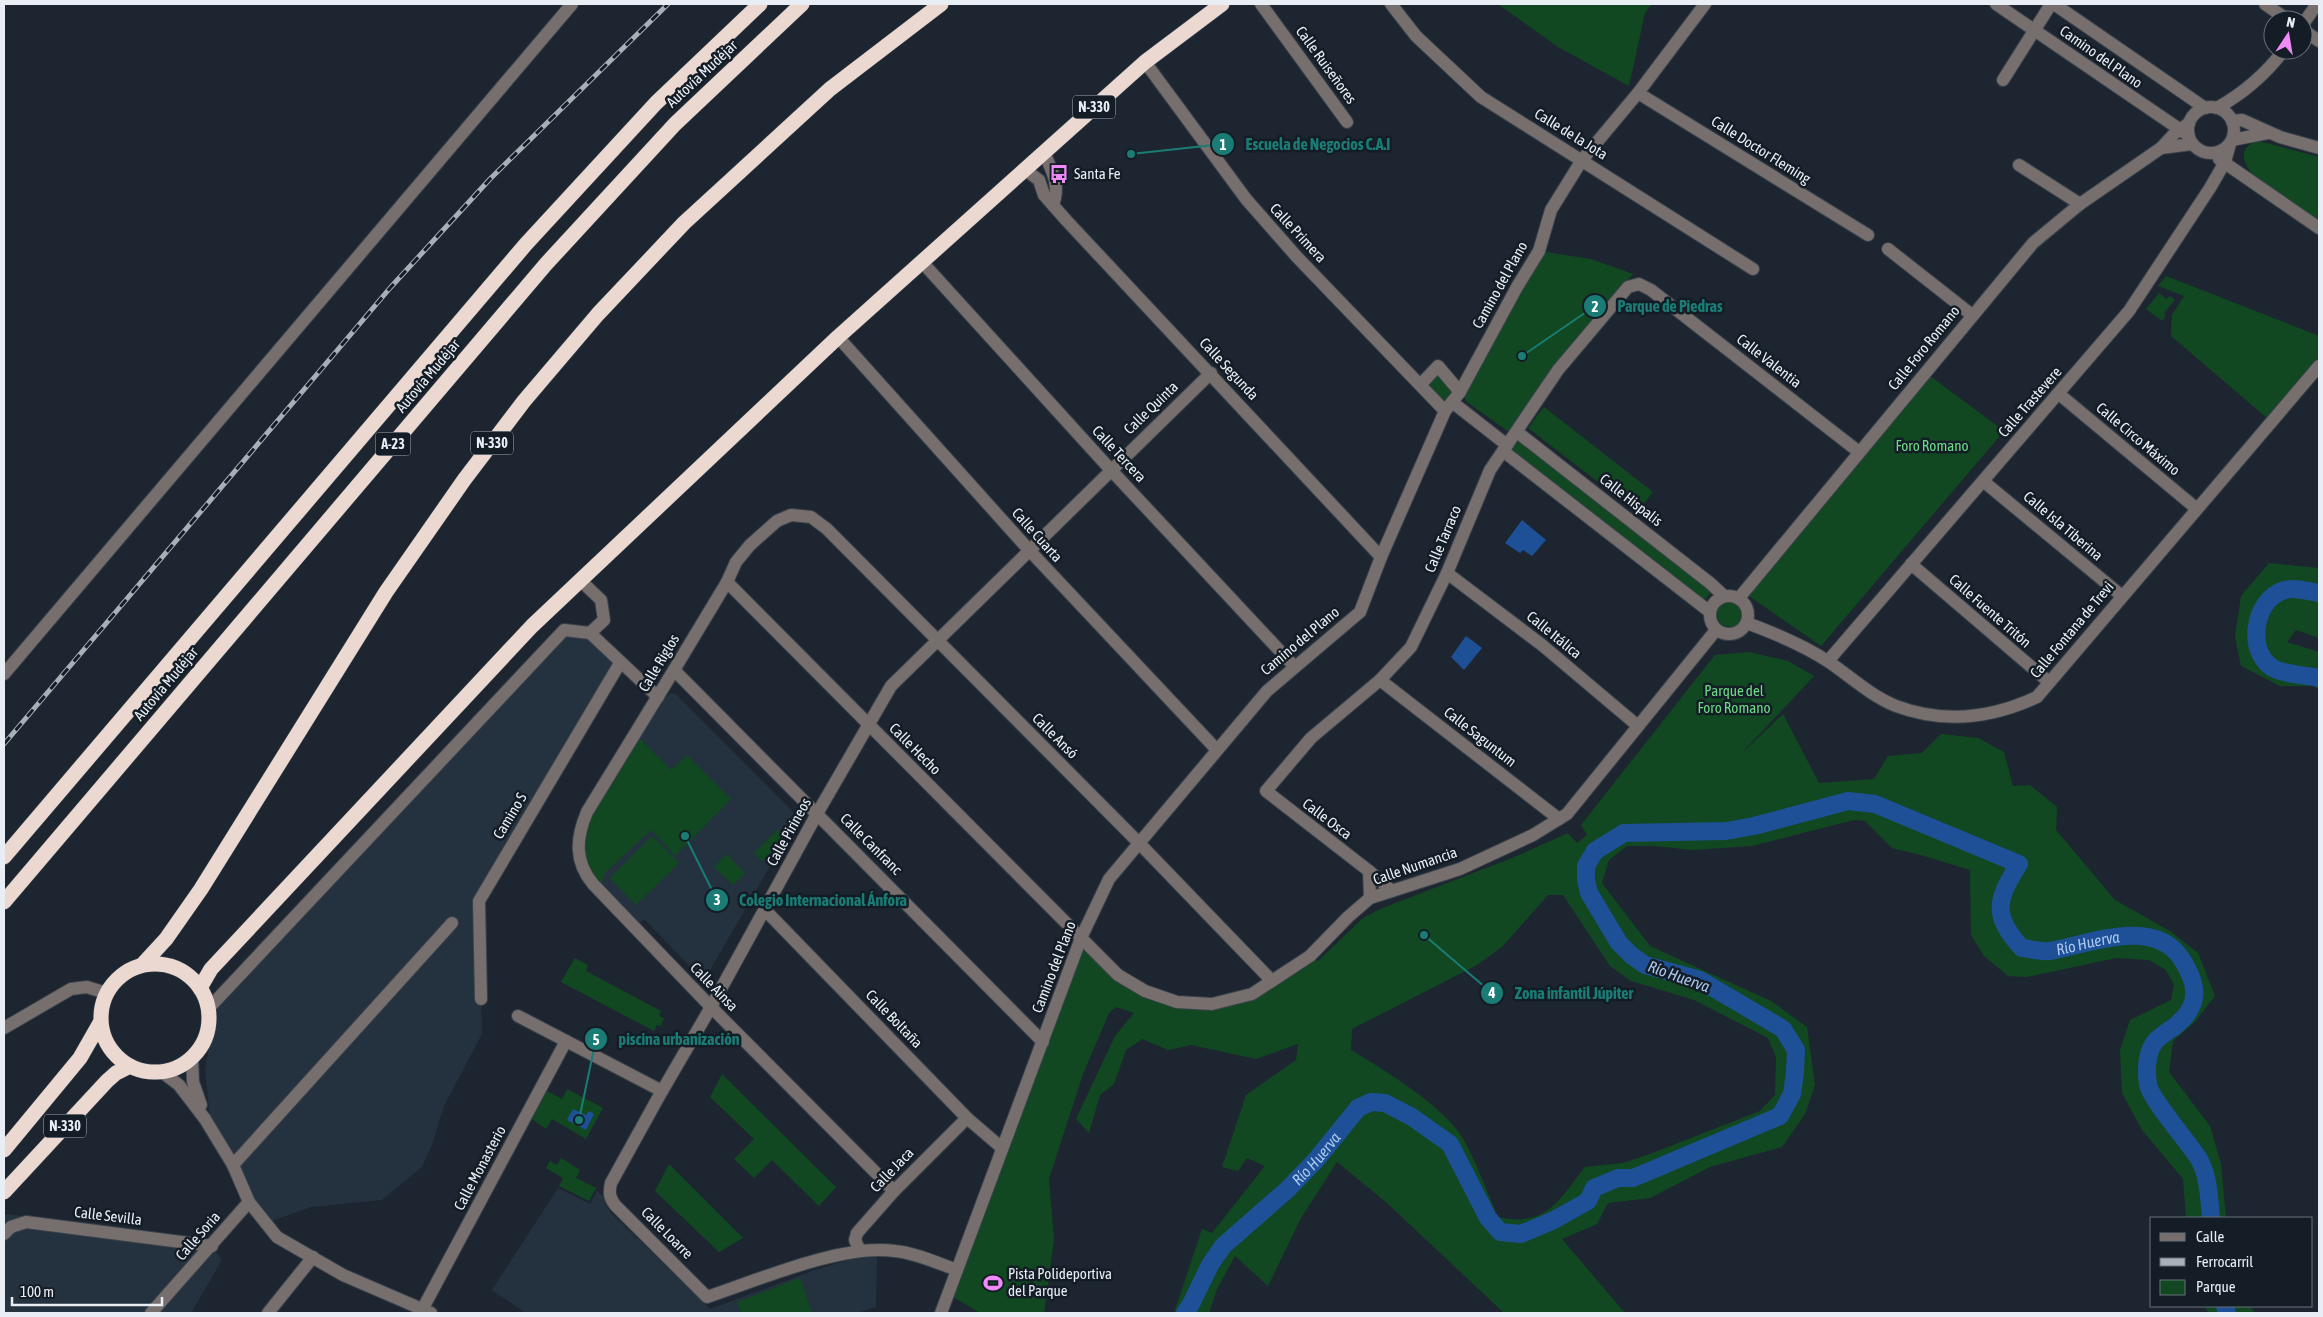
<svg xmlns="http://www.w3.org/2000/svg" width="2323" height="1317" font-family="'Asap Condensed',sans-serif">
<style>
.built{fill:#24313f}
.green{fill:#114821;fill-rule:evenodd}
.water{fill:#1d5097}
.lines{fill:none;stroke-linecap:round;stroke-linejoin:round}
.river{stroke:#1d5097;stroke-width:18}
.minor-casing{stroke:#39424b;stroke-width:14}
.highway-casing{stroke:#39424b;stroke-width:16}
.minor{stroke:#766f6d;stroke-width:12}
.highway{stroke:#ead8d1;stroke-width:15}
.rail-casing{stroke:#a8afb6;stroke-width:5}
.rail{stroke:#141d26;stroke-width:3;stroke-dasharray:9;stroke-linecap:butt}
.labels{text-anchor:middle;stroke-width:5;stroke-linejoin:round;paint-order:stroke}
.shield{fill:#141d26;stroke:#a8afb6;stroke-width:1}
.shield-label{font-size:14px;font-weight:bold;fill:#e8eef4}
.street-label{font-size:15px;fill:#e8eef4;stroke:#141d26}
.poi-label{font-size:15px;fill:#e8eef4;stroke:#141d26;text-anchor:start}
.park-label{font-size:15px;fill:#6ddb85;stroke:#141d26}
.water-label{font-size:16px;font-style:italic;fill:#abc6ed;stroke:#141d26}
.leader{fill:none;stroke:#1a7c75;stroke-width:2}
.callout-dot{fill:#1a7c75;stroke:#141d26;stroke-width:2}
.mark-label{font-size:15px;text-anchor:middle;font-weight:bold;fill:#fff}
.callout-label{font-size:16px;text-anchor:middle;font-weight:bold;fill:#1a7c75;stroke:#141d26;stroke-width:5;stroke-linejoin:round;paint-order:stroke}
</style>
<rect width="100%" height="100%" fill="#1d2630"/>
<g class="built">
<polygon points="576,627 622,671 479,903 482,1034 444,1106 432,1145 422,1167 382,1200 311,1207 266,1223 210,1117 205,1070 218,995"/>
<polygon points="671,693 676,694 798,817 787,829 787,837 705,979 702,979 644,919 639,923 601,885 585,860 587,822 665,697"/>
<polygon points="558,1188 590,1204 597,1191 604,1197 605,1204 611,1213 710,1309 815,1270 848,1260 864,1257 877,1258 876,1307 857,1313 526,1313 492,1290"/>
<polygon points="5,1214 206,1238 222,1260 191,1313 4,1313"/>
</g>
<g class="green">
<polygon points="1498,4 1652,4 1645,13 1629,86 1558,47"/>
<path d="M2259,141L2319,157V221L2255,177C2243,165 2236,146 2259,141Z"/>
<polygon points="1539,251 1591,259 1633,274 1576,338 1509,432 1467,402 1461,392"/>
<polygon points="2166,276 2319,336 2319,356 2267,418 2171,336 2172,315 2184,296 2158,286"/>
<polygon points="2159,293 2166,299 2170,296 2175,300 2164,313 2166,315 2162,321 2146,309"/>
<polygon points="1438,368 1457,392 1445,407 1421,384"/>
<polygon points="1930,376 2004,431 1821,646 1749,596"/>
<polygon points="1544,407 1653,492 1637,512 1528,428"/>
<polygon points="1519,442 1525,442 1709,587 1710,593 1704,601 1514,455 1512,449 1514,445"/>
<polygon points="2269,563 2319,568 2319,638 2296,630 2287,642 2319,652 2319,689 2313,686 2280,686 2241,666 2235,637 2241,596"/>
<circle cx="1730" cy="614" r="13"/>
<path d="M1749,652L1788,661L1814,676L1740,755L1783,714L1819,783L1874,779L1888,756L1922,753L1941,734L1978,738L2004,752L2013,786L2030,785L2057,807L2056,830L2115,900L2170,931L2198,953L2215,996L2195,1022L2173,1041L2169,1072L2210,1126L2221,1164L2226,1218H2186L2183,1179L2142,1130L2122,1093L2120,1050L2130,1020L2171,1000L2174,985L2166,970L2149,960L2116,958L2027,977L2008,976L1984,956L1971,935L1970,870L1921,855L1892,848L1865,821L1854,820L1752,846L1692,850L1655,846H1627L1609,860L1602,883L1650,946L1771,1001L1807,1027L1815,1085L1805,1114L1782,1147L1710,1167L1650,1198L1608,1203L1597,1224L1562,1239L1625,1313H1504L1387,1203L1337,1162L1301,1218L1268,1286L1235,1256L1217,1289L1209,1313H1174L1202,1229L1212,1233L1265,1166L1247,1158L1238,1171L1222,1167L1246,1095L1296,1060L1298,1044L1256,1059L1191,1045L1168,1050L1142,1039L1126,1050L1114,1084L1100,1095L1089,1133L1076,1119L1115,1036L1134,1013L1116,1007L1109,1013L1083,1074L1049,1179L1054,1240L1044,1313H980L948,1294L1081,938L1094,952L1161,998L1234,999L1310,956L1318,961L1363,918L1380,909L1512,858L1568,833L1577,843L1587,835L1581,825L1715,655ZM1548,895H1563L1610,966L1631,981L1694,1000L1768,1038L1776,1057L1775,1095L1760,1111L1650,1154L1623,1163L1585,1167C1559,1200 1546,1228 1498,1217C1487,1192 1476,1161 1462,1137C1443,1106 1383,1069 1351,1050L1352,1029L1477,965L1502,947Z"/>
<path d="M640,739L671,770L687,755L731,799L675,856L651,830L605,873L601,885C587,863 578,849 587,822Z"/>
<polygon points="778,829 787,837 762,861 754,853"/>
<polygon points="652,836 679,863 636,905 610,878"/>
<polygon points="726,854 745,873 733,885 714,867"/>
<polygon points="575,958 588,965 586,971 661,1011 659,1016 664,1018 661,1026 657,1025 654,1031 561,982"/>
<polygon points="722,1074 836,1187 819,1206 772,1160 754,1178 734,1159 754,1139 710,1097"/>
<polygon points="567,1089 603,1108 586,1139 552,1119 546,1129 532,1119 547,1091 562,1099"/>
<polygon points="561,1158 580,1170 576,1178 596,1188 589,1201 559,1186 563,1178 546,1168 550,1161 557,1165"/>
<polygon points="669,1164 743,1238 719,1252 655,1191"/>
<polygon points="800,1278 812,1313 741,1313 737,1302"/>
<polygon points="2205,1306 2250,1306 2255,1313 2208,1313"/>
</g>
<g class="water">
<polygon points="1522,520 1546,540 1532,556 1523,550 1520,553 1505,543"/>
<polygon points="1466,636 1482,648 1464,670 1451,657"/>
<polygon points="573,1109 586,1115 589,1111 594,1114 586,1130 567,1120"/>
</g>
<g class="lines">
<g class="river">
<path d="M2319,593C2310,592 2294,587 2285,590C2252,599 2245,657 2277,670C2290,675 2306,675 2319,678"/>
<polyline points="2225,1306 2227,1313"/>
<path id="s1" d="M1185,1313L1191,1304L1210,1265L1223,1246L1288,1189L1316,1160L1358,1108L1371,1102L1385,1103L1412,1117L1450,1144L1488,1218L1500,1232L1521,1234L1554,1220L1588,1201L1594,1188L1618,1178H1633L1780,1116L1792,1094L1795,1072L1796,1050L1783,1029L1700,980L1645,965L1631,955L1619,943L1589,893L1586,880V866L1595,851L1624,833L1726,831L1754,826L1848,801L1875,804L2019,864C1997,899 1991,915 2022,948C2031,949 2040,952 2049,951C2087,945 2153,916 2181,958C2198,984 2202,1005 2174,1027C2168,1031 2158,1037 2154,1043C2146,1055 2146,1070 2148,1084C2149,1097 2189,1143 2199,1159C2209,1177 2209,1198 2211,1218"/>
</g>
<g class="minor-casing">
<g id="minor">
<polyline points="1261,4 1347,122"/>
<polyline points="1391,4 1416,36 1481,97 1753,269"/>
<polyline points="1996,4 2188,135"/>
<polyline points="2054,4 2205,108"/>
<polyline points="2265,4 2288,20"/>
<polyline points="2303,24 2317,4"/>
<polyline points="2303,30 2319,41"/>
<polyline points="1145,62 1246,199 1297,257 1445,411"/>
<polyline points="2003,80 2051,4"/>
<polyline points="1638,93 1868,235"/>
<circle cx="2211" cy="130" r="23"/>
<path d="M2217,108C2244,93 2265,75 2284,50"/>
<polyline points="2232,121 2242,120 2280,137 2319,148"/>
<polyline points="2232,140 2268,133"/>
<polyline points="2161,148 2192,144"/>
<path d="M1044,152C1051,170 1061,184 1053,205"/>
<polyline points="2219,159 2319,228"/>
<polyline points="2019,165 2080,204"/>
<polyline points="1024,169 1039,180 1044,195 1066,220 1381,557"/>
<polyline points="1888,249 1972,315"/>
<polyline points="922,262 1110,469 1294,666"/>
<polyline points="838,337 1029,550 1217,750"/>
<polyline points="1421,384 1438,366 1460,392"/>
<polyline points="2059,394 2197,509"/>
<polyline points="1452,402 1507,445"/>
<polyline points="1517,432 1710,583 1724,596"/>
<polyline points="1503,451 1710,612"/>
<polyline points="1983,481 2122,596"/>
<polyline points="1911,564 2049,682"/>
<polyline points="1447,573 1542,645 1638,726"/>
<polyline points="727,582 1118,975 1145,991 1177,1002 1212,1004 1252,994 1310,956 1348,917 1370,898 1460,869 1533,835 1567,814 1716,630"/>
<circle cx="1729" cy="615" r="19"/>
<polyline points="1739,598 2033,243 2080,204 2161,148 2174,134 2189,123"/>
<path d="M1747,623C1774,633 1805,646 1829,662C1851,677 1871,696 1896,706C1944,724 1992,718 2037,697L2319,366"/>
<polyline points="590,633 658,697"/>
<polyline points="1828,661 2129,311 2210,188 2225,162 2230,144"/>
<polyline points="674,670 1043,1042"/>
<polyline points="4,674 572,4"/>
<polyline points="1380,680 1559,819"/>
<polyline points="1369,871 1392,891"/>
<polyline points="1370,898 1369,871 1266,791 1311,738 1380,680 1411,647 1447,573 1490,470 1558,370 1628,287 1639,284 1651,290 1859,452"/>
<polyline points="765,910 967,1118 1002,1148"/>
<polyline points="481,999 479,901 620,663"/>
<polyline points="208,1009 564,630 590,633 604,620 601,600 580,580"/>
<polyline points="518,1016 662,1091"/>
<polyline points="4,1028 71,989 87,987 106,993"/>
<polyline points="192,1058 193,1082 201,1105"/>
<polyline points="162,1072 179,1085 205,1119 233,1165 249,1202 277,1237 343,1275 431,1313"/>
<polyline points="233,1165 452,923"/>
<path d="M894,1191L711,1007L593,884C574,861 576,838 587,812L674,670L727,582L736,562L750,545L777,521L791,515L811,517L827,529L1139,843L1272,981"/>
<polyline points="4,1234 11,1227 26,1222 212,1246"/>
<polyline points="860,1251 855,1240 857,1233 894,1191 967,1118"/>
<path d="M957,1270C937,1263 916,1253 895,1251C844,1243 758,1280 707,1297L615,1205C609,1197 609,1192 611,1183L658,1098L711,1007L818,812L891,686L1211,373"/>
<polyline points="422,1310 566,1041"/>
<polyline points="151,1313 249,1202"/>
<polyline points="268,1313 313,1257"/>
<polyline points="941,1313 1081,938 1109,879 1267,691 1360,612 1381,557 1445,411 1460,392 1517,287 1539,251 1551,210 1582,160 1638,93 1705,4"/>
</g>
</g>
<g class="highway-casing">
<g id="highway">
<polyline points="4,857 526,244 656,103 760,4"/>
<polyline points="4,902 546,264 675,124 802,4"/>
<circle cx="155" cy="1018" r="54"/>
<polyline points="142,965 166,939 201,889 386,592 464,480 524,401 598,314 684,223 830,89 941,4"/>
<polyline points="200,988 211,969 532,626 838,337 1145,62 1222,4"/>
<polyline points="4,1150 80,1058 100,1023"/>
<polyline points="4,1192 107,1081 116,1073 130,1066"/>
</g>
</g>
<use href="#minor" class="minor"/>
<use href="#highway" class="highway"/>
<g class="rail-casing">
<polyline id="rail" points="4,744 390,288 490,179 668,4"/>
</g>
<use href="#rail" class="rail"/>
</g>
<defs>
<g id="bus-bare" transform="scale(1.5)"><path d="M-5-6H5V4H4V6H2V4H-2V6H-4V4H-5ZM-3.5-4V0h7V-4ZM-3.5 1.2v1.5H-2V1.2ZM2 1.2v1.5H3.5V1.2Z" fill="#ef8bf7" stroke="#141d26" stroke-width="2.5" paint-order="stroke"/></g>
<g id="stadium-bare" transform="scale(1.5)"><path d="M0-5a6.5 5 0 1 0 0 10a6.5 5 0 1 0 0-10ZM-3.5-1.8h7v3.6h-7Z" fill="#ef8bf7" stroke="#141d26" stroke-width="2.5" paint-order="stroke"/></g>
</defs>
<g fill-rule="evenodd">
<use href="#bus-bare" x="1059" y="174"/>
<use href="#stadium-bare" x="993" y="1283"/>
</g>
<g class="labels">
<g class="shield">
<rect x="1073" y="95.5" width="42" height="23" rx="4"/>
<rect x="471" y="431.5" width="42" height="23" rx="4"/>
<rect x="375.5" y="432.5" width="35" height="23" rx="4"/>
<rect x="44" y="1114.5" width="42" height="23" rx="4"/>
</g>
<g class="shield-label">
<text x="1094" y="112">N-330</text>
<text x="492" y="448">N-330</text>
<text x="393" y="449">A-23</text>
<text x="65" y="1131">N-330</text>
</g>
<g class="street-label">
<text transform="translate(2101 57) rotate(35)" y="5">Camino del Plano</text>
<text transform="translate(1326 65) rotate(54)" y="5">Calle Ruiseñores</text>
<text transform="translate(702 74) rotate(-43)" y="5">Autovía Mudéjar</text>
<text transform="translate(1571 134) rotate(32)" y="5">Calle de la Jota</text>
<text transform="translate(1761 150) rotate(32)" y="5">Calle Doctor Fleming</text>
<text transform="translate(1298 233) rotate(47)" y="5">Calle Primera</text>
<text transform="translate(1500 285) rotate(-61)" y="5">Camino del Plano</text>
<text transform="translate(1924 348) rotate(-51)" y="5">Calle Foro Romano</text>
<text transform="translate(1769 361) rotate(38)" y="5">Calle Valentia</text>
<text transform="translate(1229 369) rotate(47)" y="5">Calle Segunda</text>
<text transform="translate(428 376) rotate(-50)" y="5">Autovía Mudéjar</text>
<text transform="translate(2030 402) rotate(-49)" y="5">Calle Trastevere</text>
<text transform="translate(1151 408) rotate(-44)" y="5">Calle Quinta</text>
<text transform="translate(2138 439) rotate(40)" y="5">Calle Circo Máximo</text>
<text transform="translate(1119 454) rotate(47)" y="5">Calle Tercera</text>
<text transform="translate(1631 500) rotate(38)" y="5">Calle Hispalis</text>
<text transform="translate(2063 526) rotate(40)" y="5">Calle Isla Tiberina</text>
<text transform="translate(1037 535) rotate(48)" y="5">Calle Cuarta</text>
<text transform="translate(1443 539) rotate(-67)" y="5">Calle Tarraco</text>
<text transform="translate(1990 611) rotate(41)" y="5">Calle Fuente Tritón</text>
<text transform="translate(2072 630) rotate(-50)" y="5">Calle Fontana de Trevi</text>
<text transform="translate(1554 635) rotate(39)" y="5">Calle Itálica</text>
<text transform="translate(1300 641) rotate(-40)" y="5">Camino del Plano</text>
<text transform="translate(659 663) rotate(-59)" y="5">Calle Riglos</text>
<text transform="translate(166 684) rotate(-50)" y="5">Autovía Mudéjar</text>
<text transform="translate(1055 736) rotate(45)" y="5">Calle Ansó</text>
<text transform="translate(1480 737) rotate(38)" y="5">Calle Saguntum</text>
<text transform="translate(915 749) rotate(45)" y="5">Calle Hecho</text>
<text transform="translate(510 816) rotate(-59)" y="5">Camino S</text>
<text transform="translate(1327 819) rotate(37)" y="5">Calle Osca</text>
<text transform="translate(789 832) rotate(-61)" y="5">Calle Pirineos</text>
<text transform="translate(871 844) rotate(45)" y="5">Calle Canfranc</text>
<text transform="translate(1415 866) rotate(-19)" y="5">Calle Numancia</text>
<text transform="translate(1054 967) rotate(-69)" y="5">Camino del Plano</text>
<text transform="translate(714 987) rotate(46)" y="5">Calle Ainsa</text>
<text transform="translate(894 1019) rotate(46)" y="5">Calle Boltaña</text>
<text transform="translate(480 1168) rotate(-62)" y="5">Calle Monasterio</text>
<text transform="translate(892 1170) rotate(-46)" y="5">Calle Jaca</text>
<text transform="translate(108 1216) rotate(7)" y="5">Calle Sevilla</text>
<text transform="translate(667 1233) rotate(45)" y="5">Calle Loarre</text>
<text transform="translate(198 1236) rotate(-49)" y="5">Calle Soria</text>
</g>
<g class="poi-label">
<text x="1074" y="179">Santa Fe</text>
<text x="1008" y="1279">Pista Polideportiva<tspan x="1008" dy="17">del Parque</tspan></text>
</g>
<g class="park-label">
<text x="1932" y="451">Foro Romano</text>
<text x="1734" y="696">Parque del<tspan x="1734" dy="17">Foro Romano</tspan></text>
</g>
<g class="water-label">
<text dy="6" stroke="none"><textPath href="#s1" startOffset="1780">Río Huerva</textPath></text>
<text transform="translate(1679 976) rotate(20)" y="6">Río Huerva</text>
<text dy="6" stroke="none"><textPath href="#s1" startOffset="205">Río Huerva</textPath></text>
</g>
</g>
<path class="leader" d="M1131 154L1223 144M1522 356L1595 306M685 836L717 900M1424 935L1492 993M579 1120L596 1039"/>
<g class="callout-dot">
<circle cx="1131" cy="154" r="5"/>
<circle cx="1522" cy="356" r="5"/>
<circle cx="685" cy="836" r="5"/>
<circle cx="1424" cy="935" r="5"/>
<circle cx="579" cy="1120" r="5"/>
<circle cx="1223" cy="144" r="12"/>
<circle cx="1595" cy="306" r="12"/>
<circle cx="717" cy="900" r="12"/>
<circle cx="1492" cy="993" r="12"/>
<circle cx="596" cy="1039" r="12"/>
</g>
<g class="mark-label">
<text x="1223" y="150">1</text>
<text x="1595" y="312">2</text>
<text x="717" y="905">3</text>
<text x="1492" y="998">4</text>
<text x="596" y="1045">5</text>
</g>
<g class="callout-label">
<text x="1318" y="150">Escuela de Negocios C.A.I</text>
<text x="1670" y="312">Parque de Piedras</text>
<text x="823" y="906">Colegio Internacional Ánfora</text>
<text x="1574" y="999">Zona infantil Júpiter</text>
<text x="679" y="1045">piscina urbanización</text>
</g>
<rect width="2323" height="1317" fill="none" stroke="#e8eef4" stroke-width="10"/>
<rect x="2150" y="1217" width="162" height="90" fill="#141d26" stroke="#697178"/>
<rect x="2160" y="1233" width="25" height="8" fill="#766f6d" stroke="#697178"/>
<text x="2196" y="1242" font-size="15" fill="#e8eef4">Calle</text>
<rect x="2160" y="1258" width="25" height="8" fill="#a8afb6" stroke="#697178"/>
<text x="2196" y="1267" font-size="15" fill="#e8eef4">Ferrocarril</text>
<rect x="2160" y="1280" width="25" height="15" fill="#114821" stroke="#697178"/>
<text x="2196" y="1292" font-size="15" fill="#e8eef4">Parque</text>
<g transform="translate(2288 35) rotate(12)"><circle r="24" fill="#141d26" stroke="#697178"/>
<path d="M0-4L9 19L0 12L-9 19Z" fill="#ef8bf7"/>
<text y="-8" font-size="14" font-weight="bold" text-anchor="middle" fill="#e8eef4">N</text>
</g>
<path d="M12 1297v8h150v-8" fill="none" stroke="#e8eef4" stroke-width="2.5"/>
<text x="20" y="1297" font-size="15" fill="#e8eef4" stroke="#141d26" stroke-width="4" paint-order="stroke">100 m</text>
</svg>
